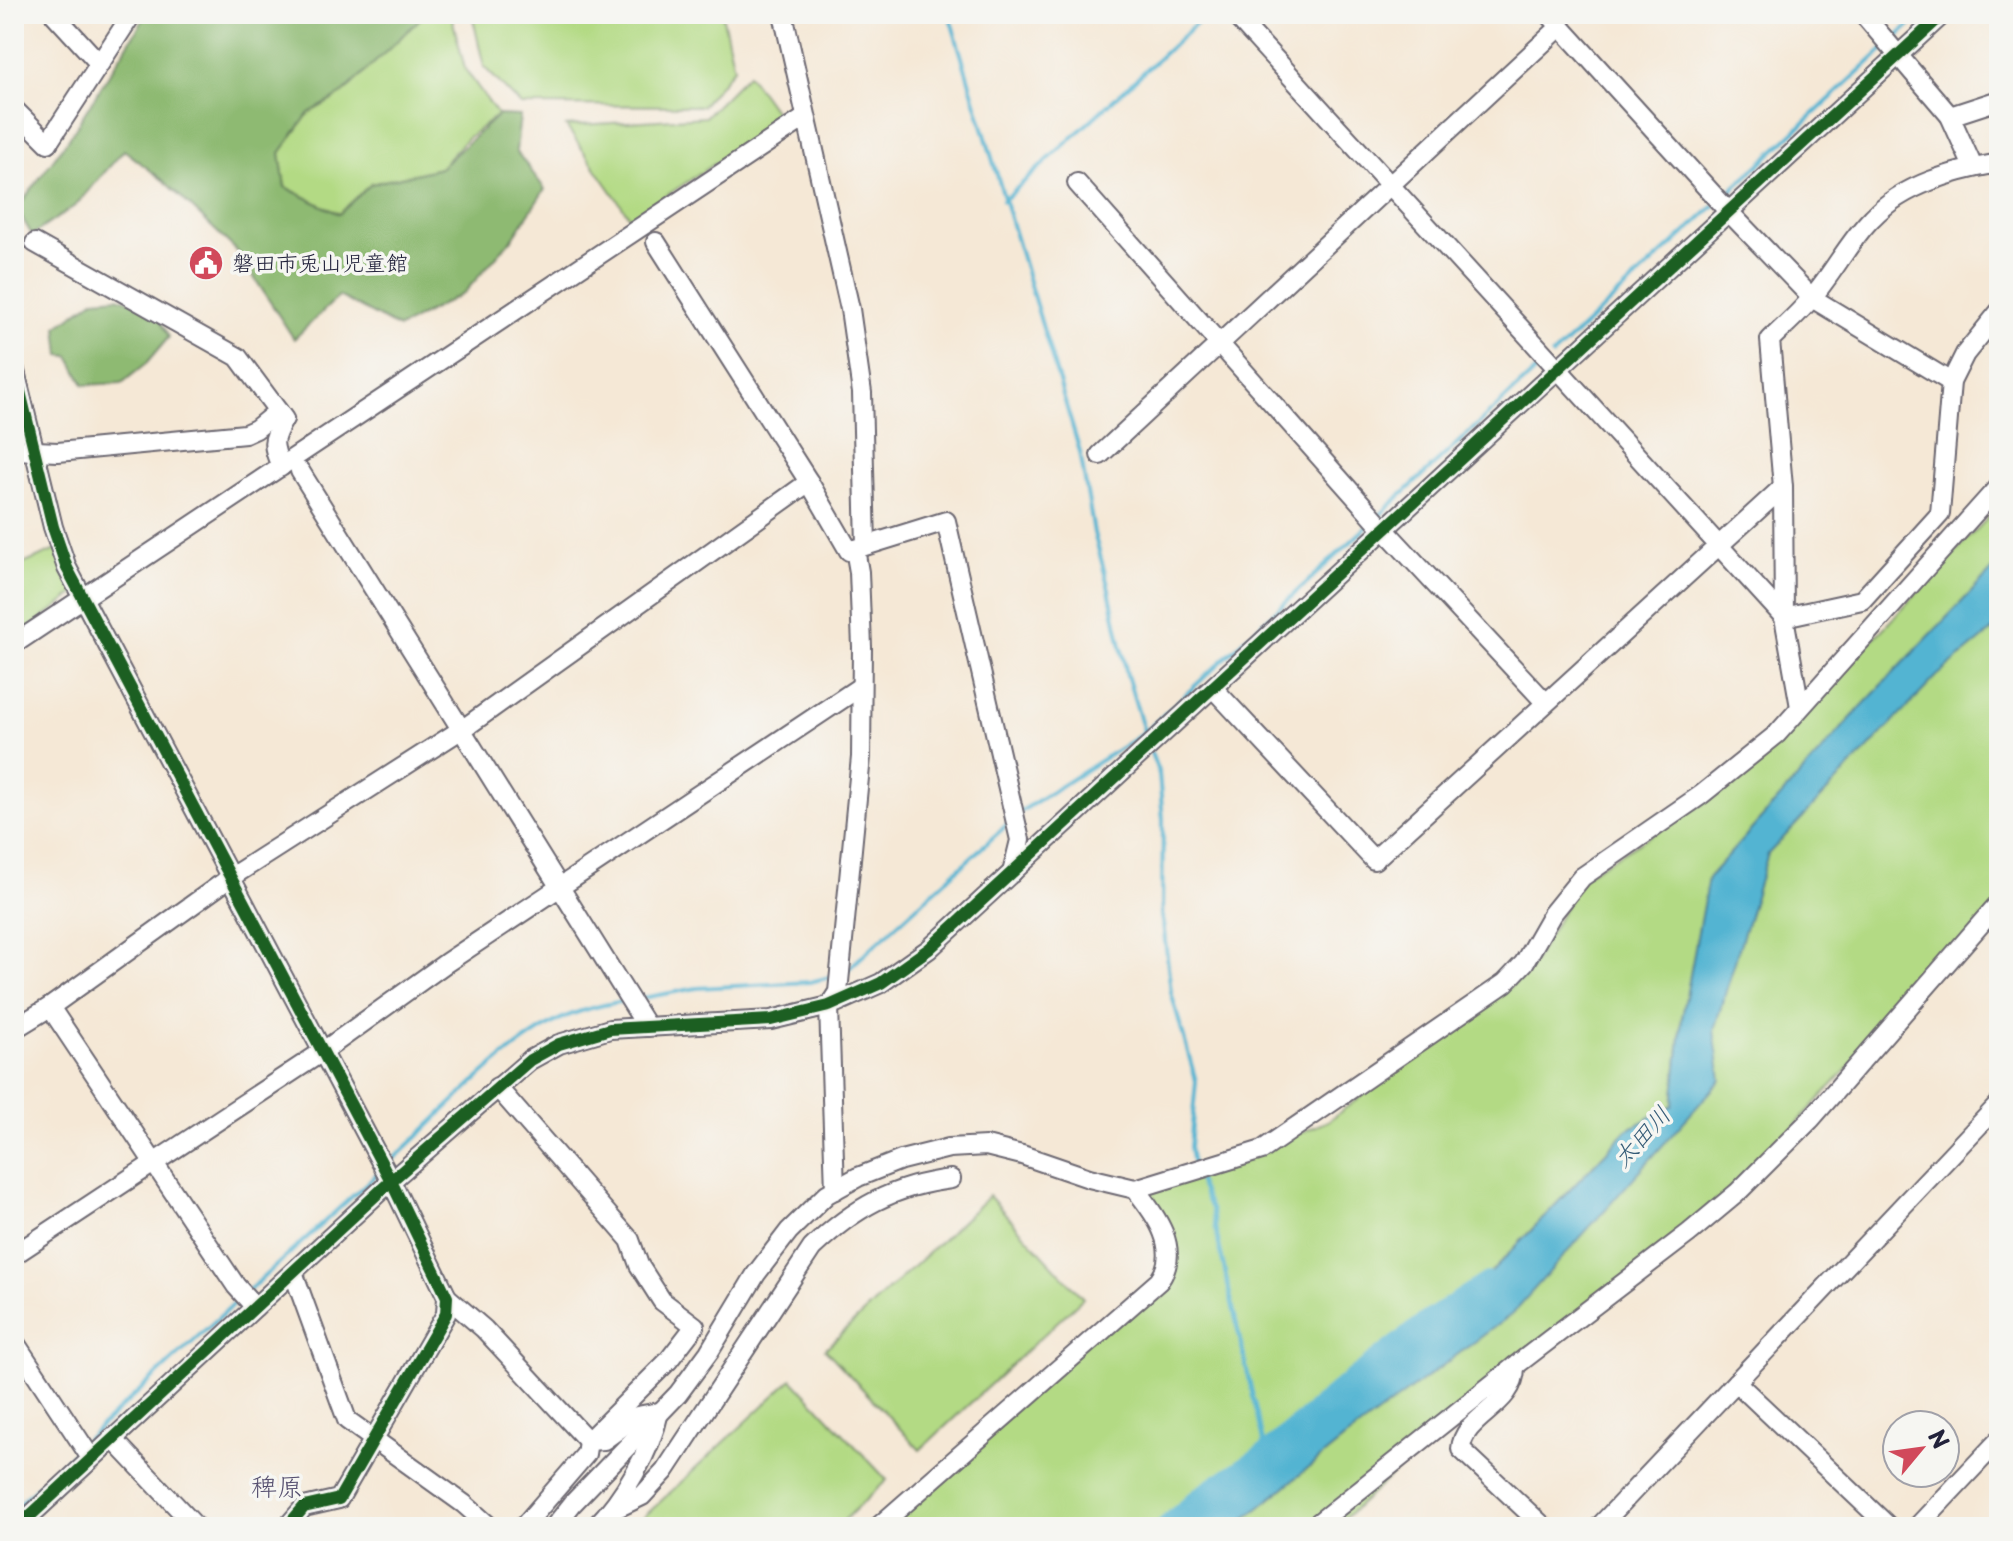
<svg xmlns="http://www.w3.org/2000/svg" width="2013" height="1541" font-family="'Playpen Sans','Klee One',sans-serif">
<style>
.green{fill:#b3da84;stroke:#6a7e60;stroke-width:2}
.forest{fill:#8eba72;stroke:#586e56;stroke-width:2}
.water{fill:#53b4d2;stroke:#3a6b86;stroke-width:2}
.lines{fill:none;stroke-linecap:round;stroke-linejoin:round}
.stream{stroke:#53b4d2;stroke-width:4}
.river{stroke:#53b4d2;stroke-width:24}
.minor-casing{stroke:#6c6771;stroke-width:22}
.minor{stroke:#fff;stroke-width:18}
.cycleway-casing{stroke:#f6f6f2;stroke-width:17}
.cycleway{stroke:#1b5e20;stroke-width:12}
.labels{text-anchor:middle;stroke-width:7;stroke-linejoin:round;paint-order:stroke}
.poi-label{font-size:22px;fill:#22223b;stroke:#f6f6f2;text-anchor:start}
.water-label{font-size:24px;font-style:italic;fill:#365c77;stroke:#f6f6f2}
.quarter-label{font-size:26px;fill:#565070;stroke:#f6f6f2}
</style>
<rect width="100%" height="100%" fill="#f6f6f2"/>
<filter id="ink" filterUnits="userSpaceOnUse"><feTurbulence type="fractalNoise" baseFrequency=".0125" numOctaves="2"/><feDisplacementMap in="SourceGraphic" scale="16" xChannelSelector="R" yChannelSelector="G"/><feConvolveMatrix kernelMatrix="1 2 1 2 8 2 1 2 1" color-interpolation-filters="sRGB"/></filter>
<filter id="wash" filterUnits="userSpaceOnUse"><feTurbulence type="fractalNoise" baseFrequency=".006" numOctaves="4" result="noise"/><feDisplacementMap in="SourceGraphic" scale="32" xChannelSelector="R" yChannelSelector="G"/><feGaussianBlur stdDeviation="1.8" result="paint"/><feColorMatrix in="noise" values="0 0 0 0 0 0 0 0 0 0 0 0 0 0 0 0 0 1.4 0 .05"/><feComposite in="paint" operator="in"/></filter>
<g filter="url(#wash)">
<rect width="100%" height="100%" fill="#f5e8d6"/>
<g class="green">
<polygon points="425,14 451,14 465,69 498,115 467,138 440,168 371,184 339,214 285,187 280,153 309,113 341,95"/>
<polygon points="472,14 722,14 734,68 702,106 521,105 484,67"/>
<polygon points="748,74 781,120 631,219 566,126 705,117"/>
<polygon points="1999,506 1999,902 1724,1204 1489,1386 1335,1527 1235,1527 1344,1439 1721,1080 1682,1018 1673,1105 1627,1130 1462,1303 1169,1527 877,1527 1166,1271 1150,1185 1242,1158 1328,1121 1527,974 1582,877 1736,784"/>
<polygon points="60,548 78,591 14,640 14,568"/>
<polygon points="989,1196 1083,1298 920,1450 825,1349"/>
<polygon points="792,1379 887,1480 837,1527 633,1527"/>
</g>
<g class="forest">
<polygon points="147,14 425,14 341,95 309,113 280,153 285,187 339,214 371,184 440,168 498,115 520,116 516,151 545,189 513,238 465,292 399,328 339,296 294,339 237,251 164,181 124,150 76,205 32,235 17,209 69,138"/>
<polygon points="118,297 155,310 169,337 147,363 122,383 84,385 69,356 60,355 57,327 95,299"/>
</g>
<polygon class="water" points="1999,563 1999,625 1937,676 1768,854 1714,1030 1721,1080 1512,1314 1344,1439 1235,1527 1169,1527 1462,1303 1627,1130 1673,1105 1682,1018 1708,878 1860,708"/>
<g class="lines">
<g class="stream">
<polyline points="949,14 1080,452 1094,533 1108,585 1127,675 1147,741"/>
<polyline points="1895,39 1922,14"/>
<polyline points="1725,196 1884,49"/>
<polyline points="1003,201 1207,14"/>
<polyline points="1552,356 1714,206"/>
<polyline points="1380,515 1543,364"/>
<polyline points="1151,753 1159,774 1163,820 1162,914 1171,992 1196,1081 1190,1147 1193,1166"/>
<polyline points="1020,812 1144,733 1370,524"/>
<polyline points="846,971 1011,821"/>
<polyline points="637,999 697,988 810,982 834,976"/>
<path d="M389,1163C442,1116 491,1057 553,1023C574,1011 601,1005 624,1001"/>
<polyline points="1195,1174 1211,1209 1266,1455"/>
<polyline points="247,1292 379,1172"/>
<polyline points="85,1441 240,1298"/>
<polyline points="14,1509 79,1448"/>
</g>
<polyline class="river" points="1168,1527 1204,1496 1266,1455 1343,1389 1428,1323 1488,1284"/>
</g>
</g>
<g filter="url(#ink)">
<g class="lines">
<g class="minor-casing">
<g id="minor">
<polyline points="54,14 99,63"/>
<polyline points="783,14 850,309 862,393 866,545"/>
<polyline points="1234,14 1784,617 1862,600 1940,514 1951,382 1965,354 1999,312"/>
<polyline points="1549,14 1728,211 1812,298 1951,382"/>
<polyline points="1863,14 1950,116 1973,167"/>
<polyline points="14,109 48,143 132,14"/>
<polyline points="1950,116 1999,100"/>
<polyline points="1077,183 1383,528 1545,702"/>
<polyline points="656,242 809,482 849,551 946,521 1020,840 1012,873"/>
<path d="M35,243L238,357L284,419C271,441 272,444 281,467"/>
<polyline points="14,367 53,527 67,568 391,1181 447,1297 446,1314 339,1499 304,1507 287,1527"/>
<polyline points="14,450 58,452 245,434 256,429 278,411"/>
<polyline points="1100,455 1560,27"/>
<polyline points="300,471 647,1027"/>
<polyline points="14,644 806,117"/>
<polyline points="1213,688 1374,860 1783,487"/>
<path d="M1800,707L1784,617L1783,487L1770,340C1784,326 1801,312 1813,296C1834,272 1849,241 1872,218C1904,184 1954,171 1999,163"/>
<polyline points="50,1007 236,1286 255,1307"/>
<polyline points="14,1029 50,1007 231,877 470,724 809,482"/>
<polyline points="497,1087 630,1240 639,1265 662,1301 695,1326 668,1361 588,1441 586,1454 523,1527"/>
<polyline points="1135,1189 1262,1150 1505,983 1524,963 1552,914 1582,877 1701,795 1777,734 1999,486"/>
<polyline points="835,1190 829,1006 838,992 861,757 862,647 859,572 855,549"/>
<polyline points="14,1255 322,1052 446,963 860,687"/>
<polyline points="293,1272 347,1420 464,1504 490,1527"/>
<path d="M447,1297L484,1329L588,1441L604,1440L637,1416L659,1412C651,1451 623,1499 595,1527"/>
<polyline points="14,1341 91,1458"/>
<path d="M1515,1366C1516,1407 1463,1415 1461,1449L1544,1527"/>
<polyline points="1736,1382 1889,1527"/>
<polyline points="112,1438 196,1527"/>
<path d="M611,1511L642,1496L665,1471L812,1248C854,1208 893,1186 951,1179"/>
<polyline points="18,1527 391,1181 530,1060 559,1044 610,1029 771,1020 829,1006 881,983 929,949 1943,14"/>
<path d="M554,1527L573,1503L678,1394L709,1352L756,1274L789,1231L827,1194L858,1177L901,1160L949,1148L986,1146L1022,1155L1089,1178L1135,1189C1155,1214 1182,1249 1159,1281L878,1527"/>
<polyline points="1313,1527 1515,1366 1689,1233 1737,1193 1810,1120 1999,903"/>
<polyline points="1599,1527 1999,1104"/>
<polyline points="1917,1527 1999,1440"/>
</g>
</g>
<use href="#minor" class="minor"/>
<g class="cycleway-casing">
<g id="cycleway">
<polyline points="14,367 53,527 67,568 391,1181 447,1297 446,1314 339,1499 304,1507 287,1527"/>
<polyline points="18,1527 391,1181 530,1060 559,1044 610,1029 771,1020 829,1006 881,983 929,949 1943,14"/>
</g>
</g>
<use href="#cycleway" class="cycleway"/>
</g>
</g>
<defs>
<g id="civic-disc" transform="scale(1.8)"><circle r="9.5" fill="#d1495b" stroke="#f6f6f2"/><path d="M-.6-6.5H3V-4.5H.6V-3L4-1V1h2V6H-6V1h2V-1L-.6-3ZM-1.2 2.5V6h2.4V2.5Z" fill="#fff"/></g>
</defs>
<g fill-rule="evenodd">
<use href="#civic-disc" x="206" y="263"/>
</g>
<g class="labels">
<g class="poi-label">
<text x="232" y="271">磐田市兎山児童館</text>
</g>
<g class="water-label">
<text transform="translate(1642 1137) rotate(-48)" y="8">太田川</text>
</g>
<g class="quarter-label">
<text x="277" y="1496">稗原</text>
</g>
</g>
<rect width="2013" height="1541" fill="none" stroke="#f6f6f2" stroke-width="48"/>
<g transform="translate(1921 1449) rotate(61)"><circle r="38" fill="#f6f6f2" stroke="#a1a1a9" stroke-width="2"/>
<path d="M0-6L14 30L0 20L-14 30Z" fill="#d1495b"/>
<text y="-12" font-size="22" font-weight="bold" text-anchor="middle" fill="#22223b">N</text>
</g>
</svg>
